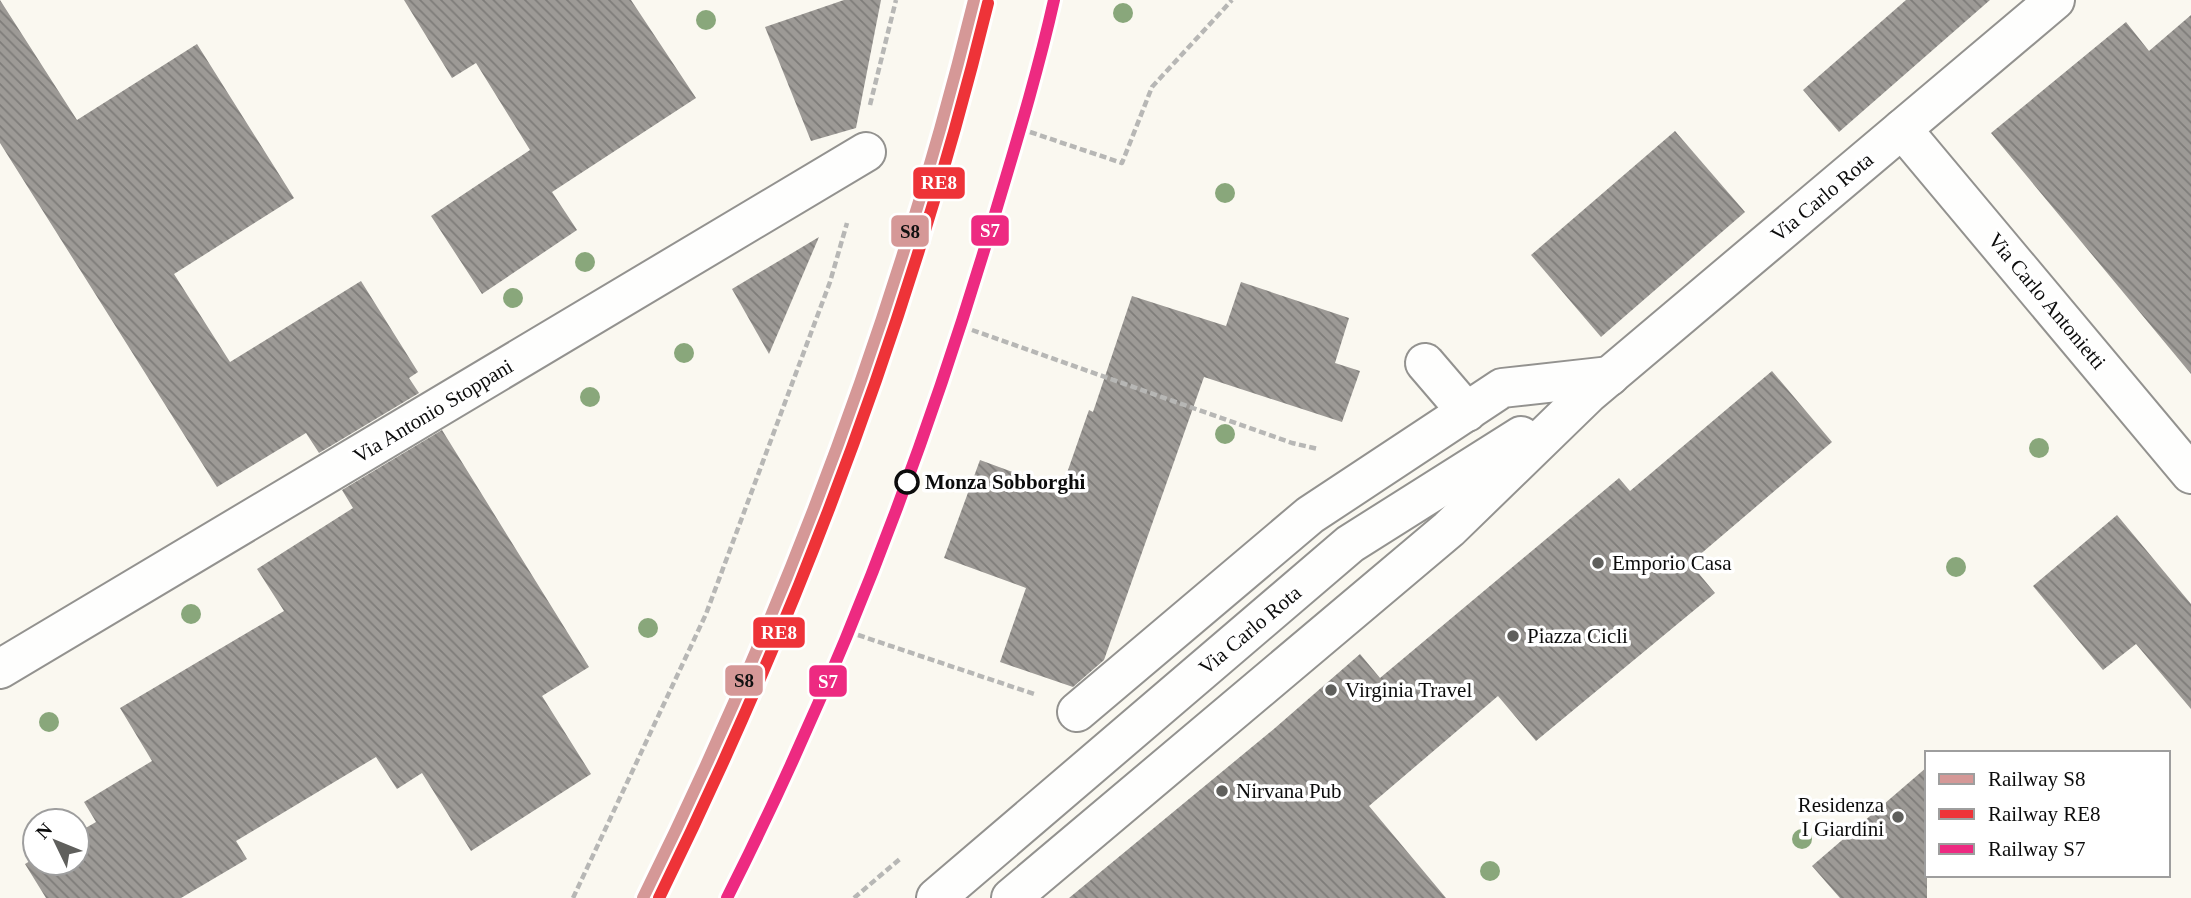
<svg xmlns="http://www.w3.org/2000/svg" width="2191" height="898" font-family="'Times New Roman',serif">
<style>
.building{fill:url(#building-back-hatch)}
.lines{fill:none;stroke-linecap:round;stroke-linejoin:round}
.minor-casing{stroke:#93928f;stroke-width:42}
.path{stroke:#b7b7b5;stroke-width:4.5;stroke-dasharray:7 3.5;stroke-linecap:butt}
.minor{stroke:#fefefd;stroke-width:38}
.rail-1-casing{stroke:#fff;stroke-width:18}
.rail-2-casing{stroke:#fff;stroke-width:18}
.rail-3-casing{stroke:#fff;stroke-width:18}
.rail-1{stroke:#d59897;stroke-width:12}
.rail-2{stroke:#ee3338;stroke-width:12}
.rail-3{stroke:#ed2a81;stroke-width:12}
.tree{fill:#89a77b}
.stop-dot{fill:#fff;stroke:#0c0c0c;stroke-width:3.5}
.poi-dot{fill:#5f5f5c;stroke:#fff;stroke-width:2.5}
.labels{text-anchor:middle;stroke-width:7;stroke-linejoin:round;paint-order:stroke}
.street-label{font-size:21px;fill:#0c0c0c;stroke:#fff}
.stop-label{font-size:21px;font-weight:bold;fill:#0c0c0c;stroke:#fff;text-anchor:start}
.poi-label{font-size:21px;fill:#0c0c0c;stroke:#fff;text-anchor:start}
.line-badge{stroke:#fff;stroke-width:2.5}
.badge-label{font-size:19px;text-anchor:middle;font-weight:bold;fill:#fff}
.pale-badge-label{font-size:19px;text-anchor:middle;font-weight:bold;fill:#111}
</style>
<defs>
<pattern id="building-back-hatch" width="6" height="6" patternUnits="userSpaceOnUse" patternTransform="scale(1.75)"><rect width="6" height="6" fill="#9d9a96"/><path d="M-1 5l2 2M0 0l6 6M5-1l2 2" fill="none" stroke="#7e7c79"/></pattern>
</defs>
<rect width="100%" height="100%" fill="#faf8f0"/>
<g class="building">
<polygon points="0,0 77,120 197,44 294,198 174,274 230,362 361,281 418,372 409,378 419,393 319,453 306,433 217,487 0,143"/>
<polygon points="404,0 631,0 696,98 552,192 577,230 482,294 431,216 530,150 476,63 452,78"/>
<polygon points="844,0 881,0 856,128 811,141 765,27"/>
<polygon points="1906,0 1990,0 1839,132 1803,90"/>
<polygon points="2191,15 2191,374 1991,133 2126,22 2149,51"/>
<polygon points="1675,131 1745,212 1601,337 1531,255"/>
<polygon points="819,237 769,354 732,289"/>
<polygon points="1241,282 1349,318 1335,363 1360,371 1342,422 1204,377 1104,660 1073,687 1000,662 1026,588 944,558 980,460 1061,490 1089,410 1093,412 1132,296 1226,326"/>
<polygon points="1772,371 1832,442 1690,563 1715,593 1536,741 1498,696 1369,806 1446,898 1069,898 1275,728 1360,654 1380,678 1619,478 1630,491"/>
<polygon points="442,430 589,667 542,696 591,774 471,851 422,773 397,789 376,757 236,841 247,859 181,898 46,898 25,864 35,858 35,863 77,863 77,833 96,822 84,802 152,761 120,708 284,611 257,569 353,508 342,490"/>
<polygon points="2117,515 2191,604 2191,709 2136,644 2103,670 2033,586"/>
<polygon points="1927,767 1927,898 1840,898 1812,866"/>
</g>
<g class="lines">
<g class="minor-casing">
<g id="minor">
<polyline points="1902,129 2191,474"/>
<polyline points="1425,363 1467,412"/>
<polyline points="0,669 866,152"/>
<polyline points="1077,712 1310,515 1502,388 1610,376"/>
<polyline points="936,898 1350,544 1521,436"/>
<polyline points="1011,898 1449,529 1588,394 2055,0"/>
</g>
</g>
<g class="path">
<polyline points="870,105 896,0"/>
<polyline points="1030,132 1122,163 1152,87 1232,0"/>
<polyline points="972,330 1292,443 1318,449"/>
<polyline points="858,635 1034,694"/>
<polyline points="573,898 706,614 830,282 847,223"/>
<polyline points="854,898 901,858"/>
</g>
<use href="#minor" class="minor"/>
<g class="rail-1-casing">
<path id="rail-1" d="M643,898C784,612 898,310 974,0"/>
</g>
<g class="rail-2-casing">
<path id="rail-2" d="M659,898C799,613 912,312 988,3"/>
</g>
<g class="rail-3-casing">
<path id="rail-3" d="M727,898C836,682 923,456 992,224C1014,150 1037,76 1054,0"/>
</g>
<use href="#rail-1" class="rail-1"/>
<use href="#rail-2" class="rail-2"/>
<use href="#rail-3" class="rail-3"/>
</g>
<g class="tree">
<circle cx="1123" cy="13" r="10"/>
<circle cx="706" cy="20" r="10"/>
<circle cx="1225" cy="193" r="10"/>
<circle cx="585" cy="262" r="10"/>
<circle cx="513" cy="298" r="10"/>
<circle cx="684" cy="353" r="10"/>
<circle cx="590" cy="397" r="10"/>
<circle cx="1225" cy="434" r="10"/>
<circle cx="2039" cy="448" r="10"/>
<circle cx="1956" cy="567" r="10"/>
<circle cx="191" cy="614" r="10"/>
<circle cx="648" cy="628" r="10"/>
<circle cx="49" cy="722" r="10"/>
<circle cx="1802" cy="839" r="10"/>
<circle cx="1490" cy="871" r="10"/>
</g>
<circle class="stop-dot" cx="907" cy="482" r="11"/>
<g class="poi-dot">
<circle cx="1598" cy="563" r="7"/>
<circle cx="1513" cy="636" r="7"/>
<circle cx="1331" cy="690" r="7"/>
<circle cx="1222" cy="791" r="7"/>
<circle cx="1898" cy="817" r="7"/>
</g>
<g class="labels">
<g class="street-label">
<text transform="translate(1822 197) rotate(-40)" y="7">Via Carlo Rota</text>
<text transform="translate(2047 301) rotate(50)" y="7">Via Carlo Antonietti</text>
<text transform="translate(433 411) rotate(-31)" y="7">Via Antonio Stoppani</text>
<text transform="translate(1250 630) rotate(-40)" y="7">Via Carlo Rota</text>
</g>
<g class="stop-label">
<text x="925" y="489">Monza Sobborghi</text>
</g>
<g class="poi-label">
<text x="1612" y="570">Emporio Casa</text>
<text x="1527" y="643">Piazza Cicli</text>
<text x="1345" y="697">Virginia Travel</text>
<text x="1236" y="798">Nirvana Pub</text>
<text x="1884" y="812" text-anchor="end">Residenza<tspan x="1884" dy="24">I Giardini</tspan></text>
</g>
</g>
<g class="line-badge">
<rect x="912" y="166" width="54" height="34" rx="7" fill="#ee3338"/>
<rect x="970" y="214" width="40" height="33" rx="7" fill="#ed2a81"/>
<rect x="890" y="214" width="40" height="34" rx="7" fill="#d59897"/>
<rect x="752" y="616" width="54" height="33" rx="7" fill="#ee3338"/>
<rect x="724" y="664" width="40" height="33" rx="7" fill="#d59897"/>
<rect x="808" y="664" width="40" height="34" rx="7" fill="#ed2a81"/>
</g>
<g class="badge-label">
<text x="939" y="189">RE8</text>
<text x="990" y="237">S7</text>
<text x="779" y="639">RE8</text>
<text x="828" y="688">S7</text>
</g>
<g class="pale-badge-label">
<text x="910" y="238">S8</text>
<text x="744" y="687">S8</text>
</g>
<rect x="1925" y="751" width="245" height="126" fill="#ffffff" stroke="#9e9e9e" stroke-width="2"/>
<rect x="1939" y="774" width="35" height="10" fill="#d59897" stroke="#9e9e9e" stroke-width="2"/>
<text x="1988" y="786" font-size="21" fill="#0c0c0c">Railway S8</text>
<rect x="1939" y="809" width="35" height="10" fill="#ee3338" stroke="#9e9e9e" stroke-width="2"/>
<text x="1988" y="821" font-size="21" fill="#0c0c0c">Railway RE8</text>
<rect x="1939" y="844" width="35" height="10" fill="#ed2a81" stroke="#9e9e9e" stroke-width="2"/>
<text x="1988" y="856" font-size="21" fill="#0c0c0c">Railway S7</text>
<g transform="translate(56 842) rotate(313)"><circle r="33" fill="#ffffff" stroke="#9e9e9e" stroke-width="2"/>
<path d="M0-5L12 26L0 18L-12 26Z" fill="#5f5f5c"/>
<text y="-10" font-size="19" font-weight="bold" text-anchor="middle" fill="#0c0c0c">N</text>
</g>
</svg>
